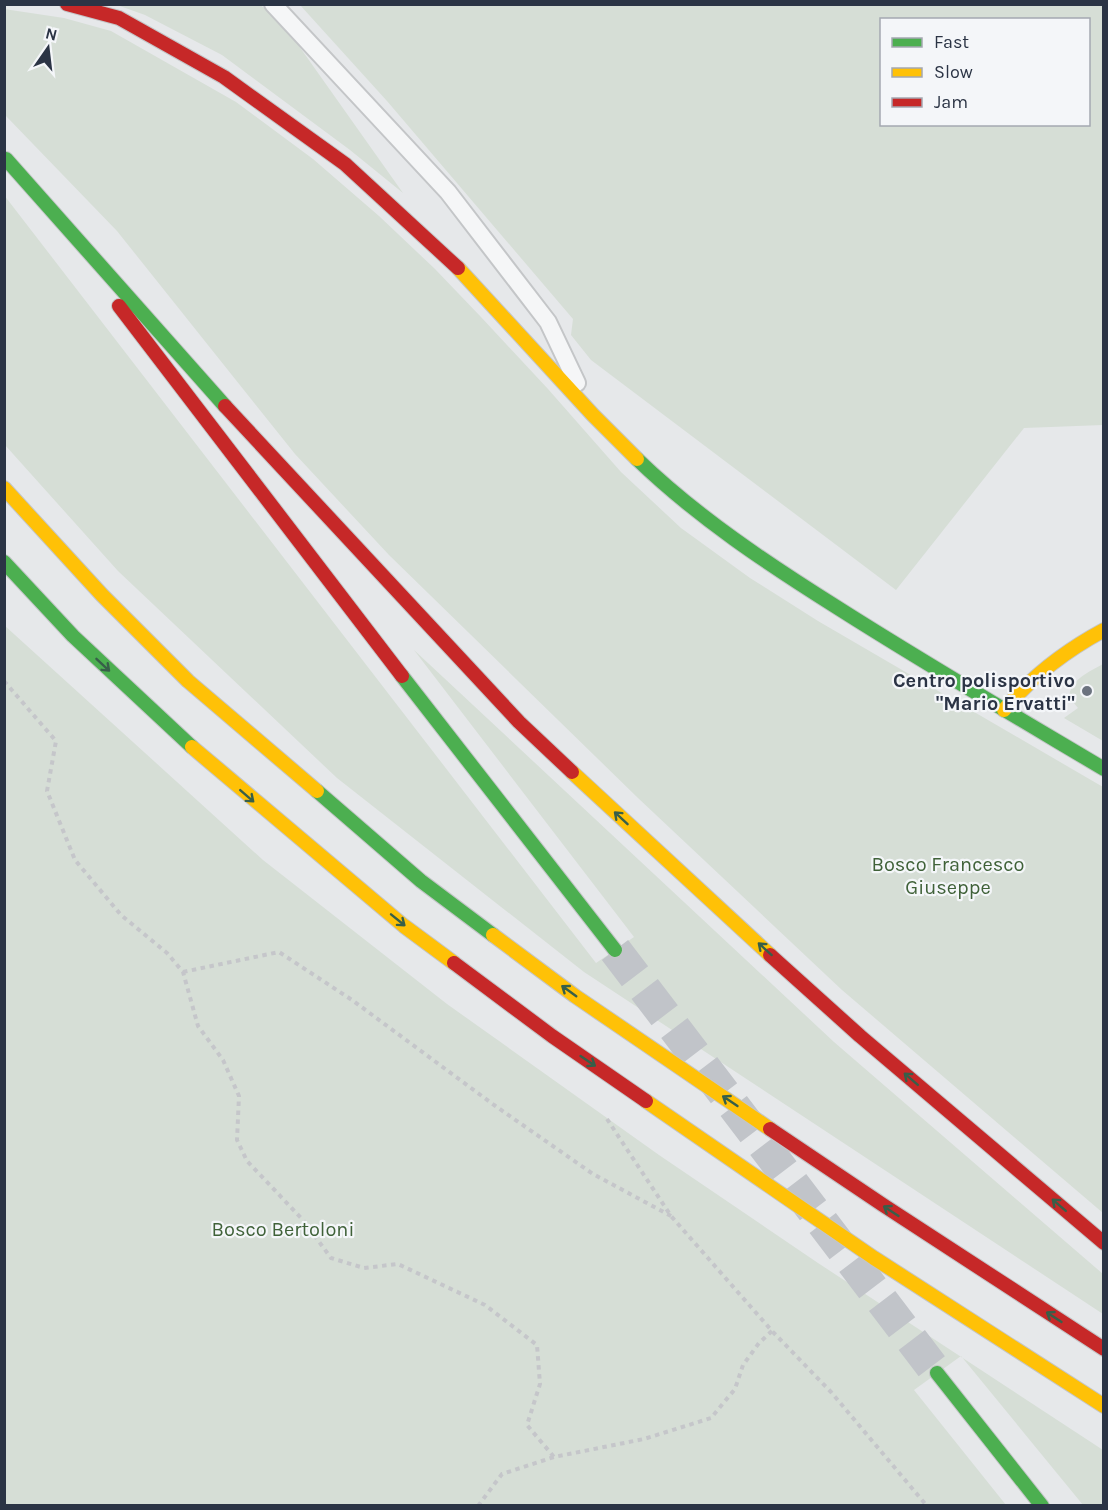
<svg xmlns="http://www.w3.org/2000/svg" width="1108" height="1510" font-family="Karla,sans-serif">
<style>
.green{fill:#d6ded6;fill-rule:evenodd}
.lines{fill:none;stroke-linecap:round;stroke-linejoin:round}
.primary-tunnel{stroke:#c1c4c9;stroke-width:33;stroke-dasharray:33 16;stroke-linecap:butt}
.lane-casing{stroke:#c4c6c8;stroke-width:20}
.fast-casing{stroke:#c4c6c8;stroke-width:16}
.slow-casing{stroke:#c4c6c8;stroke-width:16}
.jam-casing{stroke:#c4c6c8;stroke-width:16}
.path{stroke:#c5c6ca;stroke-width:4;stroke-dasharray:4.5 4.5;stroke-linecap:butt}
.lane{stroke:#f5f6f7;stroke-width:16}
.fast{stroke:#4caf50;stroke-width:14}
.slow{stroke:#ffc107;stroke-width:14}
.jam{stroke:#c62828;stroke-width:14}
.oneway{stroke:#375f49}
.poi-dot{fill:#6c737f;stroke:#f4f6f9;stroke-width:2}
.labels{text-anchor:middle;stroke-width:4.5;stroke-linejoin:round;paint-order:stroke}
.poi-label{font-size:20px;font-weight:bold;fill:#2b3445;stroke:#f4f6f9;text-anchor:end}
.park-label{font-size:20px;fill:#3f6138;stroke:#f4f6f9}
</style>
<rect width="100%" height="100%" fill="#e6e8ea"/>
<g class="green">
<polygon points="117,5 261,5 294,39 403,193 350,150 222,55 145,15"/>
<path d="M300,5H1103V425L1024,428L896,590L591,360L571,335L573,319L387,101ZM882,20H1088V124H882Z"/>
<polygon points="4,9 64,18 111,31 236,102 313,159 379,216 435,269 481,317 548,389 621,472 681,528 750,578 818,621 1103,787 1103,1213 842,990 638,798 389,555 295,454 117,231 5,115"/>
<polygon points="4,195 596,963 634,937 414,650 834,1042 1103,1274 1103,1314 584,972 337,778 118,571 5,445"/>
<polygon points="4,625 263,860 447,1004 659,1155 818,1263 1103,1450 1103,1505 1083,1505 961,1356 914,1390 1006,1505 5,1505"/>
<path d="M1103,664V741L1064,718L1078,708L1069,697C1071,679 1089,672 1103,664Z"/>
</g>
<g class="lines">
<polyline class="primary-tunnel" points="615,950 937,1373"/>
<g class="lane-casing">
<polyline id="lane" points="273,4 448,192 548,322 577,383"/>
</g>
<g class="fast-casing">
<g id="fast">
<polyline points="6,159 225,406"/>
<path d="M637,459C697,517 768,564 838,608C926,664 1015,716 1104,769"/>
<polyline points="4,562 73,636 192,747"/>
<polyline points="402,676 615,950"/>
<polyline points="317,791 421,881 493,935"/>
<polyline points="937,1373 1042,1506"/>
</g>
</g>
<g class="slow-casing">
<g id="slow">
<polyline points="458,268 593,415 637,459"/>
<polyline points="4,488 102,595 188,681 317,791"/>
<path d="M1004,710C1032,676 1065,651 1104,630"/>
<polyline points="192,747 404,926 454,963"/>
<polyline points="572,772 770,955"/>
<polyline points="493,935 575,996 770,1129"/>
<polyline points="646,1101 874,1258 1104,1406"/>
</g>
</g>
<g class="jam-casing">
<g id="jam">
<polyline points="67,4 119,18 224,77 345,164 458,268"/>
<polyline points="119,306 402,676"/>
<polyline points="225,406 519,722 572,772"/>
<polyline points="770,955 860,1036 1104,1243"/>
<polyline points="454,963 552,1036 646,1101"/>
<polyline points="770,1129 883,1205 1104,1349"/>
</g>
</g>
<g class="path">
<polyline points="4,681 56,741 47,791 75,860 121,915 167,953 183,972 198,1026 223,1060 239,1096 237,1140 247,1161 303,1220 331,1258 364,1268 398,1264 485,1305 537,1345 540,1384 527,1425 554,1457"/>
<polyline points="183,972 279,952 352,1000 494,1105 593,1174 671,1216"/>
<polyline points="607,1119 671,1216 772,1331 831,1392 927,1506"/>
<polyline points="478,1506 502,1474 554,1457 644,1439 711,1418 735,1389 743,1365 759,1343 772,1331"/>
</g>
<use href="#lane" class="lane"/>
<use href="#fast" class="fast"/>
<use href="#slow" class="slow"/>
<use href="#jam" class="jam"/>
</g>
<defs><path id="oneway-shaft" d="M-6 0H5M1.5-3L5.5 0L1.5 3" fill="none" stroke-width="1.6" stroke-linecap="round" stroke-linejoin="round" transform="scale(1.5)"/></defs>
<g class="oneway">
<use href="#oneway-shaft" transform="translate(103 665) rotate(43)"/>
<use href="#oneway-shaft" transform="translate(247 796) rotate(41)"/>
<use href="#oneway-shaft" transform="translate(621 818) rotate(-137)"/>
<use href="#oneway-shaft" transform="translate(398 920) rotate(39)"/>
<use href="#oneway-shaft" transform="translate(765 949) rotate(-138)"/>
<use href="#oneway-shaft" transform="translate(569 991) rotate(-144)"/>
<use href="#oneway-shaft" transform="translate(588 1061) rotate(34)"/>
<use href="#oneway-shaft" transform="translate(911 1079) rotate(-139)"/>
<use href="#oneway-shaft" transform="translate(730 1101) rotate(-146)"/>
<use href="#oneway-shaft" transform="translate(1059 1205) rotate(-139)"/>
<use href="#oneway-shaft" transform="translate(891 1211) rotate(-147)"/>
<use href="#oneway-shaft" transform="translate(1054 1317) rotate(-147)"/>
</g>
<circle class="poi-dot" cx="1087" cy="691" r="6"/>
<g class="labels">
<g class="poi-label">
<text x="1075" y="687">Centro polisportivo<tspan x="1075" dy="23">"Mario Ervatti"</tspan></text>
</g>
<g class="park-label">
<text x="948" y="871">Bosco Francesco<tspan x="948" dy="23">Giuseppe</tspan></text>
<text x="283" y="1236">Bosco Bertoloni</text>
</g>
</g>
<rect width="1108" height="1510" fill="none" stroke="#2b3445" stroke-width="12"/>
<rect x="880" y="18" width="210" height="108" fill="#f4f6f9" stroke="#a4a8b1" stroke-width="1.5"/>
<rect x="892" y="38" width="30" height="9" fill="#4caf50" stroke="#a4a8b1" stroke-width="1.5"/>
<text x="934" y="48" font-size="18" fill="#2b3445">Fast</text>
<rect x="892" y="68" width="30" height="9" fill="#ffc107" stroke="#a4a8b1" stroke-width="1.5"/>
<text x="934" y="78" font-size="18" fill="#2b3445">Slow</text>
<rect x="892" y="98" width="30" height="9" fill="#c62828" stroke="#a4a8b1" stroke-width="1.5"/>
<text x="934" y="108" font-size="18" fill="#2b3445">Jam</text>
<g transform="translate(48 48) rotate(14)" stroke="#f4f6f9" stroke-width="4.5" paint-order="stroke">
<path d="M0-4.5L10 22L0 15L-10 22Z" fill="#2b3445"/>
<text y="-9" font-size="16" font-weight="bold" text-anchor="middle" fill="#2b3445">N</text>
</g>
</svg>
